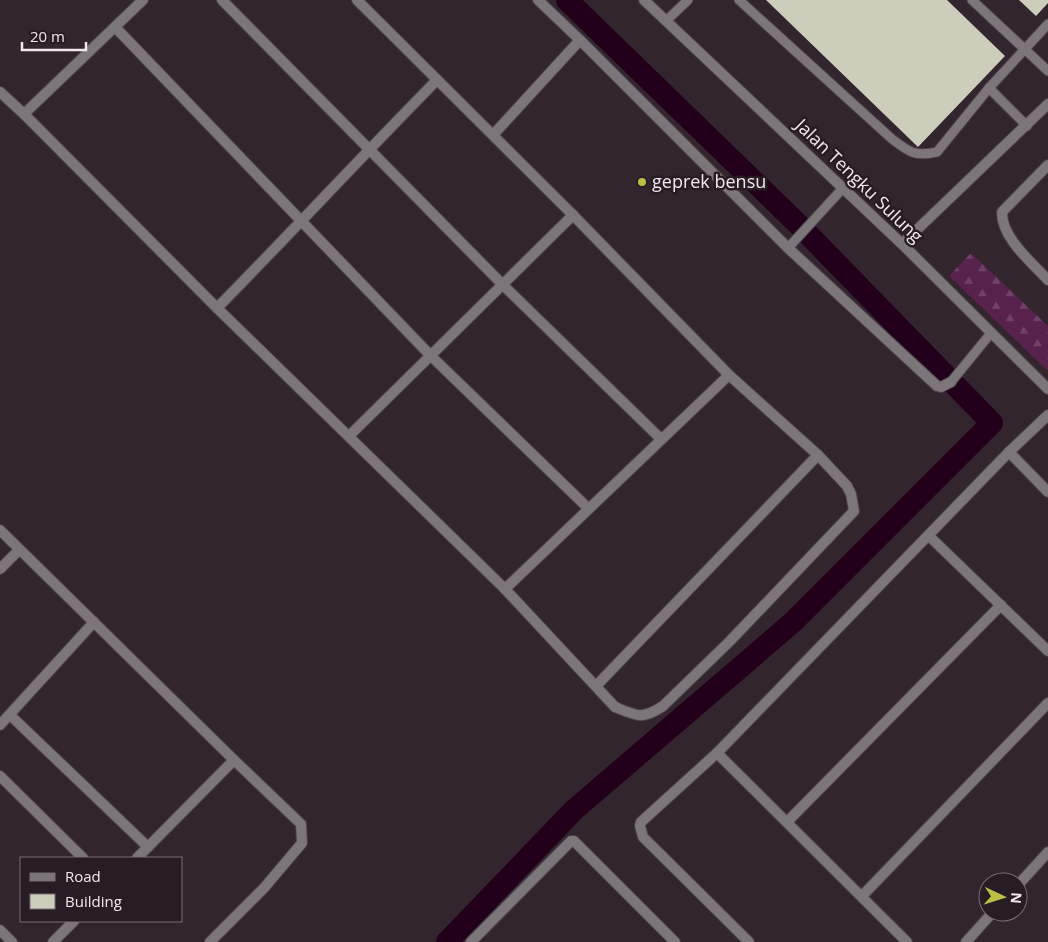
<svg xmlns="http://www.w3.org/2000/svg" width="1048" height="942" font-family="'Open Sans',sans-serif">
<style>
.forest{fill:url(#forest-firs)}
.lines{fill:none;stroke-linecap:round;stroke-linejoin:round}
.canal{stroke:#22001b;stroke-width:22}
.building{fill:#cccebb}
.service-casing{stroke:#4d4049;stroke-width:11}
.minor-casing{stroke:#4d4049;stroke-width:12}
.tertiary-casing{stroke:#4d4049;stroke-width:12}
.service{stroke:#7c757a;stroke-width:9}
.minor{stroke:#7c757a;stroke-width:10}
.tertiary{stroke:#7c757a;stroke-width:10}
.poi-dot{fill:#bcbf44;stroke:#281c25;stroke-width:2}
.labels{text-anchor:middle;stroke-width:5;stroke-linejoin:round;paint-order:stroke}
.street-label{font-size:18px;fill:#f1e8ee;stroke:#281c25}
.poi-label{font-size:18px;fill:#f1e8ee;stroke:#281c25;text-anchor:start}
</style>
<defs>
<pattern id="forest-firs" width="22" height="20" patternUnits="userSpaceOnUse" patternTransform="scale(1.25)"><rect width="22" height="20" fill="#58224d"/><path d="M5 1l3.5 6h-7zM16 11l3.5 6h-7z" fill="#704267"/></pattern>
</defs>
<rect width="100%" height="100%" fill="#32252e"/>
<polygon class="forest" points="971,253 1048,326 1048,371 949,276"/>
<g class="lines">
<polyline class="canal" points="447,942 574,810 793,622 992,423 802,228 567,0"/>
</g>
<g class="building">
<polygon points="766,0 947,0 1005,56 918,147"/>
<polygon points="1019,0 1048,0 1048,3 1036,16"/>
</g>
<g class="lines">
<g class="service-casing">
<g id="service">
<path d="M739,0L892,139C909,152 915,157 937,152L989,88L1048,24"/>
<polyline points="972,0 1048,71"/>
<polyline points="666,21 688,0"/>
<polyline points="989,88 1027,126"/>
<polyline points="788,248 843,188"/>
<polyline points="951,382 991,333"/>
</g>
</g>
<g class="minor-casing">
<g id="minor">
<polyline points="222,0 503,285 661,439"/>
<polyline points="115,27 430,355 588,508"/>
<polyline points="580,40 788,248 937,386 941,387 951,382"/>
<path d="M0,92L24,114L217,308L505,589L615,707C637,716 642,720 663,706L730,641L854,511L851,494L847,486L818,455L729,375L573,215L357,0"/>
<polyline points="24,114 143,0"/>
<polyline points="493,135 580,40 538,0"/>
<path d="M1048,165L1002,212C1001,237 1032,263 1048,280"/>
<polyline points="902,244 1048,104"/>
<path d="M217,308C291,233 363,155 437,80"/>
<polyline points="349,436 573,215"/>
<polyline points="1009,452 1048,492"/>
<polyline points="0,530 234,760 301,824 302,843 264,888 210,942"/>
<polyline points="929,536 1048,651"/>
<polyline points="0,569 19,550"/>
<polyline points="505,589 729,375"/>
<polyline points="596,686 818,455"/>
<polyline points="10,715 148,847"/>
<polyline points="0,725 94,622"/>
<polyline points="717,753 907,942"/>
<polyline points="0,776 83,858"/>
<polyline points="787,822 1001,605"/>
<polyline points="137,858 234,760"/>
<polyline points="1018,885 1048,852"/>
<polyline points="862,896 1048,703"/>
<polyline points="0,930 12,942"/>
<polyline points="53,942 74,921"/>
<polyline points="471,942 571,841 574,841 675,942"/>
<polyline points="749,942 643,837 640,826 641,822 717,753 1009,452 1048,415"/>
<polyline points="966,942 993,912"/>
</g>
</g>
<g class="tertiary-casing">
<polyline id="tertiary" points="644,0 902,244 1048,389"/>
</g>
<use href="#service" class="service"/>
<use href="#minor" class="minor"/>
<use href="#tertiary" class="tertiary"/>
</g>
<circle class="poi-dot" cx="642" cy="182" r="5"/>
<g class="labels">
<g class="street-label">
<text transform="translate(859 181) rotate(44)" y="6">Jalan Tengku Sulung</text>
</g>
<g class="poi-label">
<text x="652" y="188">geprek bensu</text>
</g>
</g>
<rect x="20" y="857" width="162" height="65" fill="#281c25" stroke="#786e75"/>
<rect x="30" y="873" width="25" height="8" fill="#7c757a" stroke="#786e75"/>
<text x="65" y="882" font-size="15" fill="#f1e8ee">Road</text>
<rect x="30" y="894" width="25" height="15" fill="#cccebb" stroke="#786e75"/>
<text x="65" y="907" font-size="15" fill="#f1e8ee">Building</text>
<g transform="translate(1003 897) rotate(94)"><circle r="24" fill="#281c25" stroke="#786e75"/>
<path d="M0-4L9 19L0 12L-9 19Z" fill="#bcbf44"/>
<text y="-8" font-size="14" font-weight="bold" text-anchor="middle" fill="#f1e8ee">N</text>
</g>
<path d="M22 42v8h64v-8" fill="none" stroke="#f1e8ee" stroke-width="2.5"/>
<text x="30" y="42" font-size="15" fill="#f1e8ee" stroke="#281c25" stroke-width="4" paint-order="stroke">20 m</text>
</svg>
